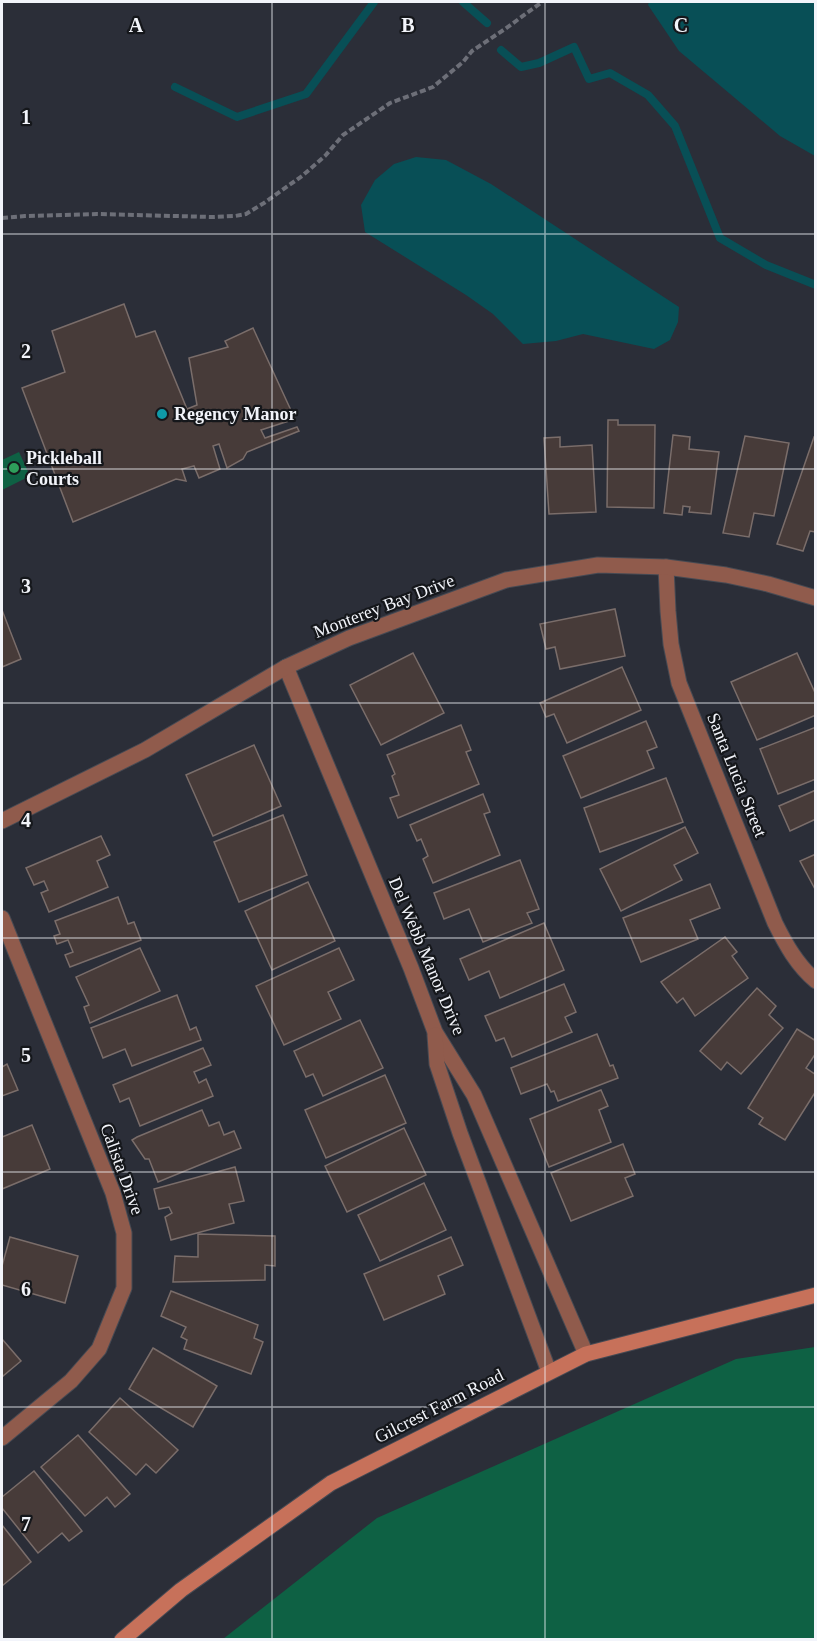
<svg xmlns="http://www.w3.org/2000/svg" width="817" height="1641" font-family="Georgia,serif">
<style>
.green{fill:#0e6144}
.water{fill:#084f56}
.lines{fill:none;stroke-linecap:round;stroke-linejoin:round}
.stream{stroke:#084f56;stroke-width:8}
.building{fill:#473b39;stroke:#7a6d6a;stroke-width:1.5}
.minor-casing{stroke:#474a53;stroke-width:17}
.secondary-casing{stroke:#474a53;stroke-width:17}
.path{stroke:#6d6f78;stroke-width:4;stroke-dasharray:6 3;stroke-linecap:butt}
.minor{stroke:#905b4c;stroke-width:15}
.secondary{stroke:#c7715a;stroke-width:15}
.grid{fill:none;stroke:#f2f4fa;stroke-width:1.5;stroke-opacity:0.55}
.culture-dot{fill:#0f9aa8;stroke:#15171b;stroke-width:2}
.leisure-dot{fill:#2e9e5b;stroke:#15171b;stroke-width:2}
.labels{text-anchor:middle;stroke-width:4.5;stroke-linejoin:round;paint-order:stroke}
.poi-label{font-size:18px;font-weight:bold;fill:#f2f4fa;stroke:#15171b;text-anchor:start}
.street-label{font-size:18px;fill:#f2f4fa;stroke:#15171b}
.grid-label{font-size:20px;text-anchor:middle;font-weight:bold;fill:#f2f4fa;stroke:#15171b;stroke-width:4.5;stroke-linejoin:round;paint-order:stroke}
</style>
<rect width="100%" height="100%" fill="#2b2e38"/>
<g class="green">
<polygon points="19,452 30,476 2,490 2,460"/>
<polygon points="815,1347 815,1639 223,1639 377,1518 736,1359"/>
</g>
<g class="water">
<polygon points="649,2 815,2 815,156 780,136 679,51 648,5"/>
<polygon points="416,157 446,160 491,184 679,307 678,322 670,340 654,349 583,334 556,341 523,344 493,314 466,295 365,232 361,205 375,180 394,164"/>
</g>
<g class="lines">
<g class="stream">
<polyline points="463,2 487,23"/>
<polyline points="501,50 521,67 539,63 574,47 589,79 610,73 648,95 675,126 720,238 766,265 816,285"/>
<polyline points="175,87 237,117 306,94 374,2"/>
</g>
</g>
<g class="building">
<polygon points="124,304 136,337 155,331 187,409 197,405 189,358 228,347 225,341 253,328 295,419 261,430 265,438 297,427 299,431 247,452 243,459 227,468 219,444 213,446 220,469 199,478 194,466 182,469 186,481 176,479 73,522 22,388 65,372 52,331"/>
<polygon points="608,420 618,420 618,425 655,425 654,508 607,507"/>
<polygon points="673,435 690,437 689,449 719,452 711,514 689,512 690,507 683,506 682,515 664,513"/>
<polygon points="745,436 789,443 774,516 754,513 749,537 723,533"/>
<polygon points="560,437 560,447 592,445 596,512 549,514 544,438"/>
<polygon points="814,437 816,438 816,532 810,531 803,551 777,544"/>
<polygon points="615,609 625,656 560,669 555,647 546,649 540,624"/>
<polygon points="2,610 21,659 2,667"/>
<polygon points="413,653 444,713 381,745 350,685"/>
<polygon points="797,653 816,695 816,715 757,740 731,682"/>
<polygon points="622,667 641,710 567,743 554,714 546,717 540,703"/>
<polygon points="646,721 657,747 647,751 654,768 581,798 563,756"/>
<polygon points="461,725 471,750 466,752 479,784 398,818 390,798 399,795 392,776 395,774 387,755"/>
<polygon points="816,727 816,779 778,794 760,749"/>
<polygon points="254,745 281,806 213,836 186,775"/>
<polygon points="666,778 683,822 600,852 584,808"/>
<polygon points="816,790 816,819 790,831 779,806"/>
<polygon points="483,794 490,812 484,814 500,855 433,883 423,859 428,856 421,839 417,841 410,825"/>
<polygon points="283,815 307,875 239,902 214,842"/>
<polygon points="685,827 698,853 674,865 682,880 621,911 600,869"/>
<polygon points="101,836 110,855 97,861 108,887 49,912 41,893 48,890 44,881 34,885 26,868"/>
<polygon points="816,854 816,891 800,861"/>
<polygon points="520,860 539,909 527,913 532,923 483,942 469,909 444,919 434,893"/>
<polygon points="308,882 335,941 272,970 245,911"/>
<polygon points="710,884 720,908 690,920 698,939 641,962 623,918"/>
<polygon points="118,897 128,924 134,922 141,940 70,967 65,955 73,952 68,940 57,944 54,936 60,934 55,921"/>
<polygon points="544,923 564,970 500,998 489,971 469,980 460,959"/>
<polygon points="725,937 737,952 732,956 748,978 695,1016 683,998 677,1003 661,982"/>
<polygon points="140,948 160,991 90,1023 84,1007 89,1005 76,977"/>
<polygon points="339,948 354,980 328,992 341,1019 284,1045 256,986"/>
<polygon points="564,984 576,1012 565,1017 572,1032 512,1057 504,1038 496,1041 485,1016"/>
<polygon points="757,988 776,1006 769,1015 783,1028 741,1074 727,1062 721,1070 700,1051"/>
<polygon points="177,995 190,1030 196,1027 201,1040 132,1066 125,1049 103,1058 91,1028"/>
<polygon points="360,1020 383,1068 323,1096 313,1074 306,1077 294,1051"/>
<polygon points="797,1029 816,1041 816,1053 806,1068 816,1075 816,1091 785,1140 759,1124 763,1118 748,1108"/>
<polygon points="597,1034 610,1066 613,1065 618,1078 558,1101 554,1091 551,1092 547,1084 521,1094 511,1068"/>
<polygon points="203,1048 211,1065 194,1072 199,1083 206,1079 213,1096 140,1126 129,1098 120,1102 113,1085"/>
<polygon points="7,1064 18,1090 2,1096 2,1067"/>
<polygon points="385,1075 406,1123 326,1158 305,1110"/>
<polygon points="601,1090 608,1106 599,1110 611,1142 549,1167 530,1119"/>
<polygon points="202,1110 209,1126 219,1122 224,1135 234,1131 241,1148 158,1182 149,1159 145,1159 132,1140 137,1137"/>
<polygon points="32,1125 50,1169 2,1189 2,1137"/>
<polygon points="404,1128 426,1175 347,1212 325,1166"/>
<polygon points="623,1144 635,1174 625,1178 633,1196 571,1221 551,1173"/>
<polygon points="235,1167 244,1201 229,1204 234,1223 171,1240 165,1217 172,1213 169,1207 159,1209 154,1189"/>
<polygon points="424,1183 446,1230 380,1261 358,1215"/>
<polygon points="198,1234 275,1236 275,1266 265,1265 265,1280 173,1282 175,1256 198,1257"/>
<polygon points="10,1237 78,1256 65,1303 2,1285 2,1266"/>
<polygon points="451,1237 463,1265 438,1276 445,1294 384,1320 364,1274"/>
<polygon points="171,1291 258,1325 254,1338 263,1342 251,1374 184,1349 187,1340 181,1337 186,1327 161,1316"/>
<polygon points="2,1339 21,1361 3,1376 2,1374"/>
<polygon points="153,1348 217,1386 193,1427 129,1389"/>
<polygon points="120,1398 178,1450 156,1473 146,1464 136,1475 89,1432"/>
<polygon points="78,1435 130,1494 115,1507 107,1497 85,1516 41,1467"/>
<polygon points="34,1471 82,1531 69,1541 62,1533 38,1553 2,1508 2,1497"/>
<polygon points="2,1525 31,1562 2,1586"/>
</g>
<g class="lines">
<g class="minor-casing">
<g id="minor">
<path d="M666,567L668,611L671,644L679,683L775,923C786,945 797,965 816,981"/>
<polyline points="286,667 411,968 435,1032 474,1095 586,1354"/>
<polyline points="2,821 145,750 286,667 349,638 506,580 598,565 666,567 726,575 768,584 816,598"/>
<polyline points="2,918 113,1193 124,1233 124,1288 99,1349 71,1381 2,1438"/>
<polyline points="435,1035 437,1064 460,1133 549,1372"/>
</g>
</g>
<g class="secondary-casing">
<polyline id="secondary" points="122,1640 181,1590 331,1483 586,1354 816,1295"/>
</g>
<polyline class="path" points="2,218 25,216 97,214 213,217 235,216 246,214 264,203 302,176 325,156 343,135 390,103 433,87 463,62 472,51 505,29 542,2"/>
<use href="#minor" class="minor"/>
<use href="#secondary" class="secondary"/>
</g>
<path class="grid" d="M272,2V1640M545,2V1640M2,234H816M2,469H816M2,703H816M2,938H816M2,1172H816M2,1407H816"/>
<circle class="culture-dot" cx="162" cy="414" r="6"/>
<circle class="leisure-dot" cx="14" cy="468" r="6"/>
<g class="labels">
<g class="poi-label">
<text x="174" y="420">Regency Manor</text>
<text x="26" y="464">Pickleball<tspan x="26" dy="21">Courts</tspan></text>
</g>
<g class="street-label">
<text transform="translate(384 606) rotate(-21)" y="6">Monterey Bay Drive</text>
<text transform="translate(737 775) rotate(68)" y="6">Santa Lucia Street</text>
<text transform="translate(427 956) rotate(67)" y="6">Del Webb Manor Drive</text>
<text transform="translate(122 1169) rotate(70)" y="6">Calista Drive</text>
<text transform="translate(439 1406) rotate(-27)" y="6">Gilcrest Farm Road</text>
</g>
</g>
<g class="grid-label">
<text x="136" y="32">A</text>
<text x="408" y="32">B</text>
<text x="681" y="32">C</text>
<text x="26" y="124">1</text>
<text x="26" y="358">2</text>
<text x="26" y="593">3</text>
<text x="26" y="827">4</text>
<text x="26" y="1062">5</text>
<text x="26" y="1296">6</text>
<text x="26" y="1531">7</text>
</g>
<rect width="817" height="1641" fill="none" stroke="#f2f4fa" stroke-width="6"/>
</svg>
